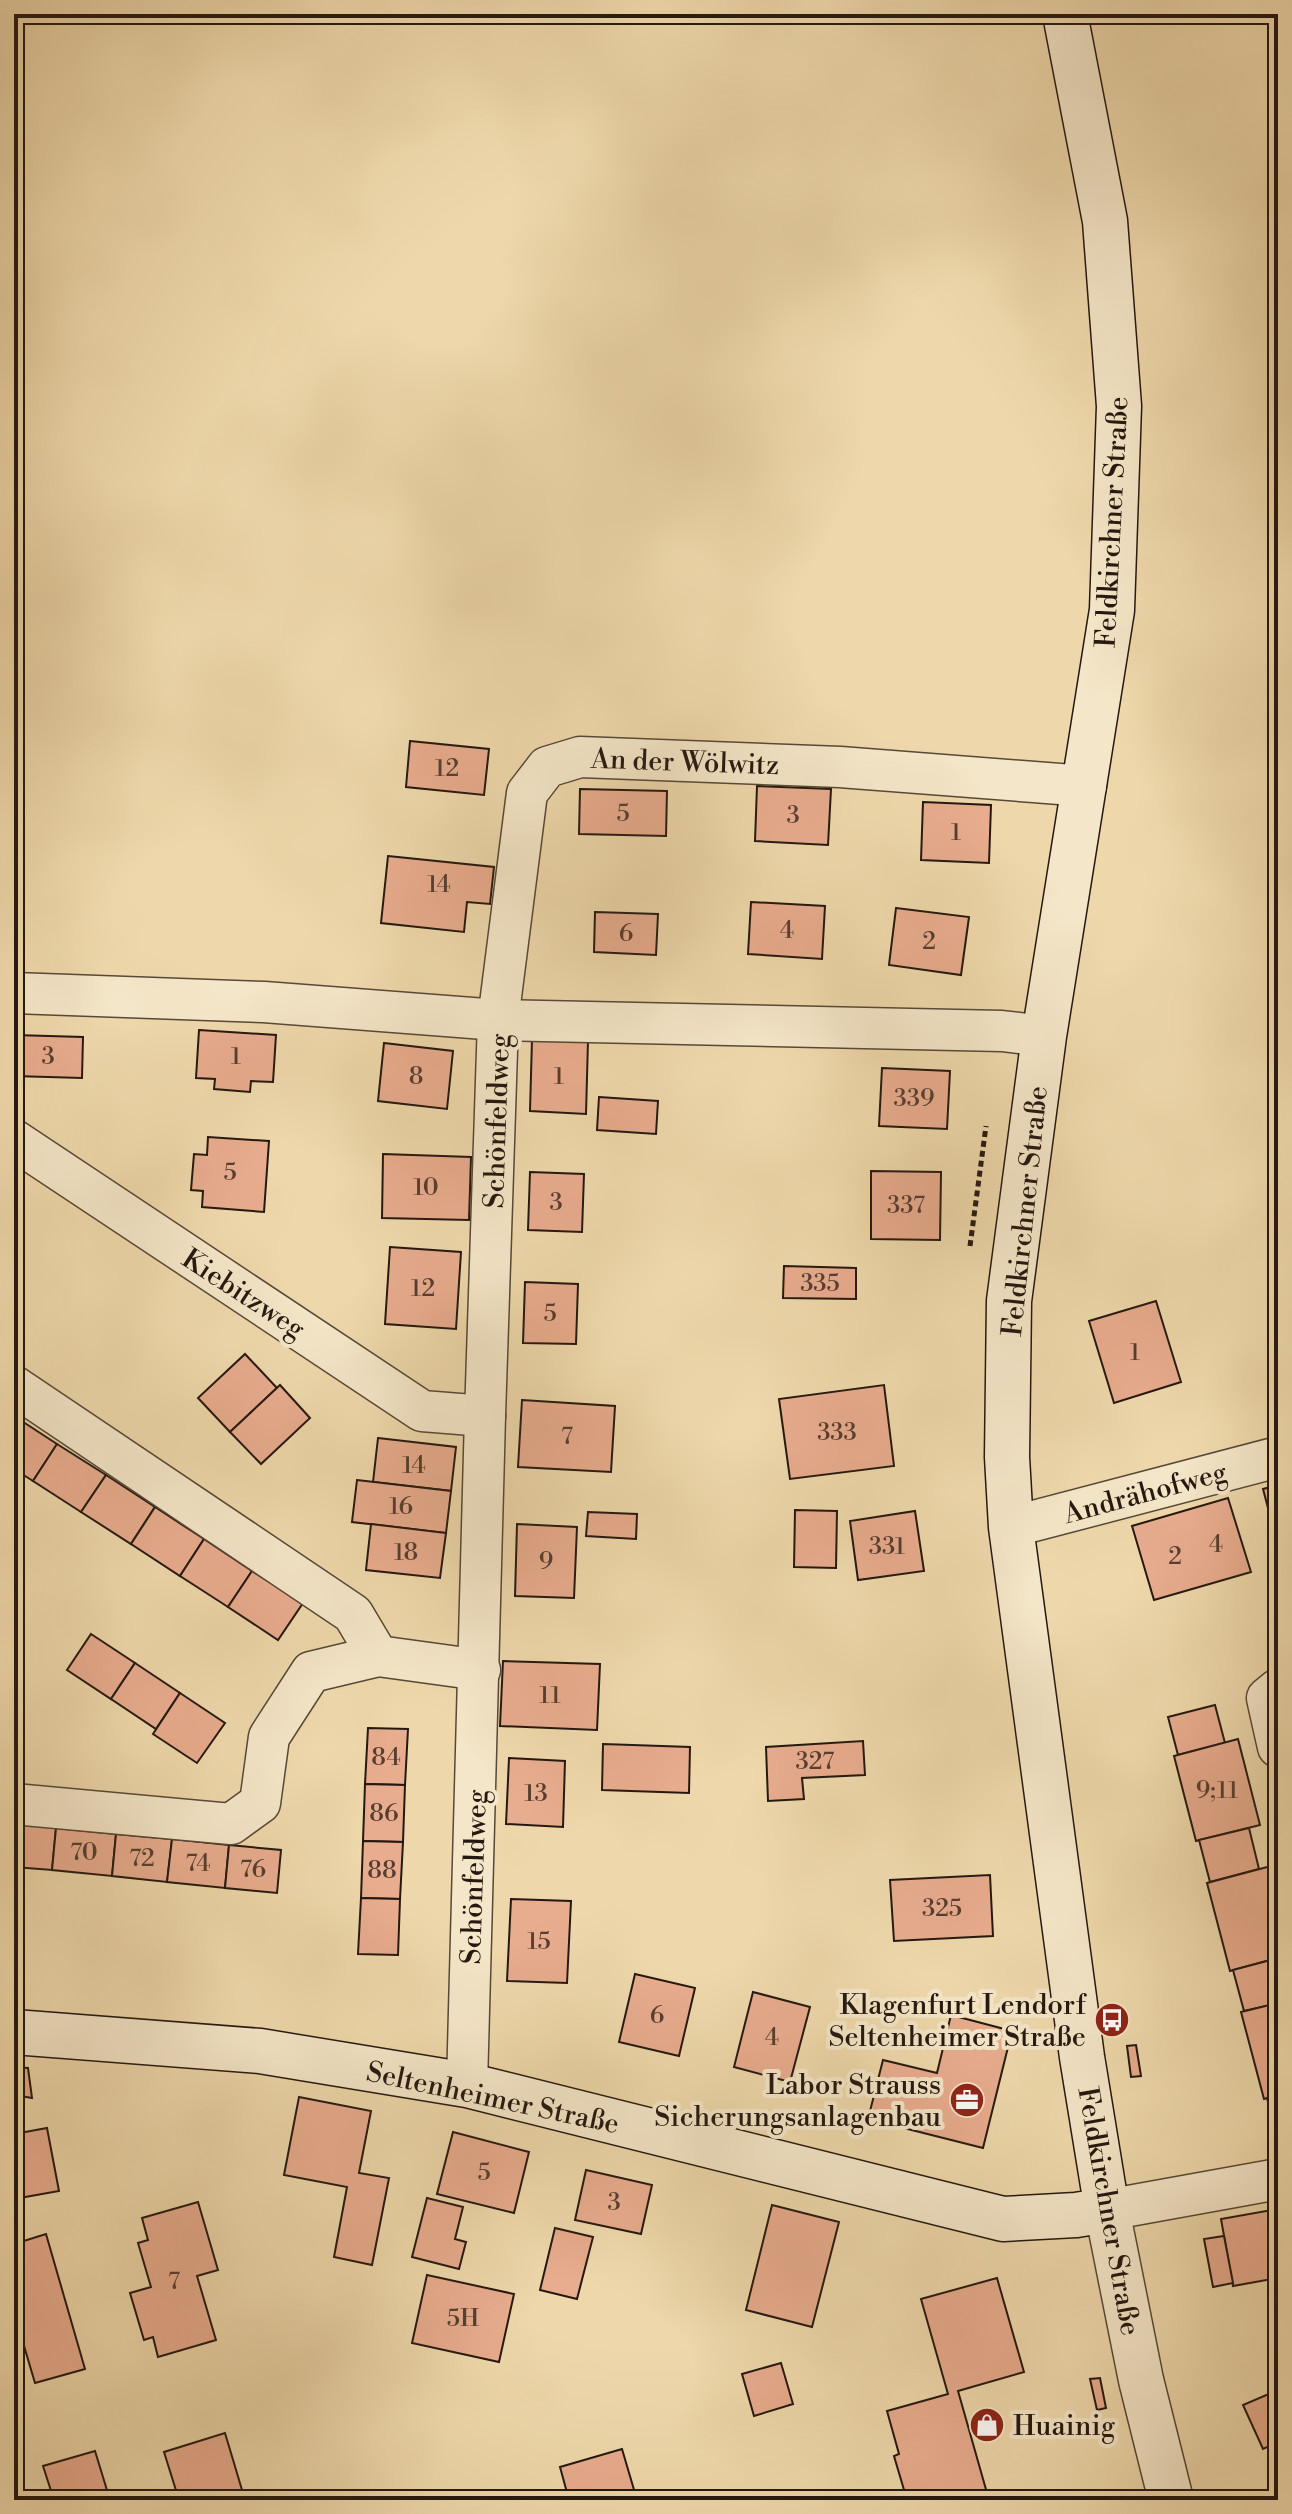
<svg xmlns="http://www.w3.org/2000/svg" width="1292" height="2514" font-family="'Libre Bodoni',serif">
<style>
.building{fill:#e8ac8e;stroke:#251810;stroke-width:2}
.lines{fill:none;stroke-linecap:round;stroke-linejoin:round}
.minor-casing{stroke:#574837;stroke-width:43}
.tertiary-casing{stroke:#574837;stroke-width:47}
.secondary-casing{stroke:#251810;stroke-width:47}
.path{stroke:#251810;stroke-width:5;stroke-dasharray:6 4;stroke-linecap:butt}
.minor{stroke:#f4e6c8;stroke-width:40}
.tertiary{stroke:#f4e6c8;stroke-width:44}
.secondary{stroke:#f4e6c8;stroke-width:44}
.labels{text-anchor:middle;stroke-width:8;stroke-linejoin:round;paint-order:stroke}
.number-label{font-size:24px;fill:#563d30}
.street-label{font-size:28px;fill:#251810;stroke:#f4e6c8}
.poi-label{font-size:28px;fill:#251810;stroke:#f4e6c8;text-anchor:end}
</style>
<rect width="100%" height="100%" fill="#eed8ab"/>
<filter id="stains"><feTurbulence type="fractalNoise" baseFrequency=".0025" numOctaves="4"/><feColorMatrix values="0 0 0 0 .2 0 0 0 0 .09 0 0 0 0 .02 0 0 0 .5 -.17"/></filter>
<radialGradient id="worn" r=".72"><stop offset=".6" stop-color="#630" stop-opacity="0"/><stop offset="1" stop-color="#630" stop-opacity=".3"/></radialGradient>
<g class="building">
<polygon points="410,741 489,749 484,795 406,787"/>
<polygon points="757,786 831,789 828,845 755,841"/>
<polygon points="580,789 667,791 666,836 579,834"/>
<polygon points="923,802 991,805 989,863 921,860"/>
<polygon points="388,856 494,867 490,904 467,902 464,932 381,923"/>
<polygon points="751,902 825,906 822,959 748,954"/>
<polygon points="896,908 969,917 961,975 889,965"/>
<polygon points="595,912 658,914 656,955 594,952"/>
<polygon points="199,1030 276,1035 273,1082 251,1081 250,1092 214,1089 215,1079 196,1078"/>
<polygon points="14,1035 83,1037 82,1078 14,1076"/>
<polygon points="532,1039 588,1041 586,1114 530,1111"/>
<polygon points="384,1043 453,1051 447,1109 378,1101"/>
<polygon points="882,1068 950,1071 947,1129 879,1126"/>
<polygon points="599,1097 658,1101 656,1134 597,1130"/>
<polygon points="208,1137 269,1141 264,1212 202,1207 203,1191 191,1190 194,1154 207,1155"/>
<polygon points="383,1154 471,1157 469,1220 382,1218"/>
<polygon points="871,1171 941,1172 940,1240 871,1239"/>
<polygon points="530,1172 584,1174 582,1232 528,1230"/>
<polygon points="390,1247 461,1252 456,1329 385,1324"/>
<polygon points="784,1266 856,1268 856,1299 783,1298"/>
<polygon points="525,1282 578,1284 576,1344 523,1343"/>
<polygon points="1156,1301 1181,1382 1114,1403 1089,1321"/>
<polygon points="245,1354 277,1388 230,1432 198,1398"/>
<polygon points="280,1385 310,1418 261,1464 230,1432"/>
<polygon points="884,1385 894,1466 790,1479 779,1399"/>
<polygon points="522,1400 615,1406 611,1472 518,1467"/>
<polygon points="14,1416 57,1444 33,1481 14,1469"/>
<polygon points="378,1438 456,1447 451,1491 373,1482"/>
<polygon points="57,1444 106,1475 81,1512 33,1481"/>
<polygon points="106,1475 155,1507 131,1544 81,1512"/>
<polygon points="357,1480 451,1491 446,1533 352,1522"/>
<polygon points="1278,1485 1278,1546 1263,1489"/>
<polygon points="1228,1498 1251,1572 1154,1600 1132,1526"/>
<polygon points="155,1507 204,1539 180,1576 131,1544"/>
<polygon points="795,1510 837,1511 836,1568 794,1567"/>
<polygon points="915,1511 924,1571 858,1580 850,1521"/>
<polygon points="588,1512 637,1514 636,1539 586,1536"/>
<polygon points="371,1524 446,1533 440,1578 366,1570"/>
<polygon points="517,1524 577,1527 574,1598 515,1596"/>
<polygon points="204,1539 252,1571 228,1607 180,1576"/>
<polygon points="252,1571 303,1603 278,1640 228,1607"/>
<polygon points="91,1634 135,1663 111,1699 67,1670"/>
<polygon points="503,1661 600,1664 597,1730 500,1726"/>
<polygon points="135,1663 180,1693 156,1729 111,1699"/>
<polygon points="180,1693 225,1723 197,1763 153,1734"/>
<polygon points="1215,1705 1225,1743 1178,1755 1168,1717"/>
<polygon points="368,1728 408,1729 405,1785 365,1784"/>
<polygon points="1238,1739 1260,1825 1196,1841 1174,1756"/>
<polygon points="863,1741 865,1775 802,1778 804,1799 768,1801 766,1747"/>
<polygon points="603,1744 690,1747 689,1793 602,1790"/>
<polygon points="509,1758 565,1761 563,1827 506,1824"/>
<polygon points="365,1784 405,1785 403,1842 363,1841"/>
<polygon points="14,1823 56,1828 52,1870 14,1867"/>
<polygon points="56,1828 116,1834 112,1876 52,1870"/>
<polygon points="1249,1828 1259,1869 1210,1882 1199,1840"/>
<polygon points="116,1834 172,1839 167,1882 112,1876"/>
<polygon points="172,1839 229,1845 225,1888 167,1882"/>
<polygon points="363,1841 403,1842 400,1899 361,1898"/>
<polygon points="229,1845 281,1850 277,1893 225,1888"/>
<polygon points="1271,1866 1278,1892 1278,1958 1230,1971 1207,1883"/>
<polygon points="990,1875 993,1936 894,1941 890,1880"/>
<polygon points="361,1898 400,1899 398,1955 358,1954"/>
<polygon points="511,1899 571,1901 567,1983 507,1981"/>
<polygon points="1278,1958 1278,2003 1244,2011 1233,1970"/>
<polygon points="635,1974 695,1988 679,2056 619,2042"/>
<polygon points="753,1992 810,2007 790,2082 734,2067"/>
<polygon points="1278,2003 1278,2095 1264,2099 1241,2012"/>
<polygon points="951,2015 1012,2031 983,2148 868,2119 883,2060 937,2073"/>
<polygon points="1136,2045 1141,2076 1131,2077 1127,2046"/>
<polygon points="14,2067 28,2068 32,2098 14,2095"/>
<polygon points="1278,2095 1278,2116 1272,2117 1267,2098"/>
<polygon points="299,2097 371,2111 359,2173 389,2178 372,2265 334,2257 347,2187 284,2175"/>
<polygon points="47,2128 59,2191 14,2199 14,2134"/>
<polygon points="453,2132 529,2152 514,2213 437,2194"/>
<polygon points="586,2170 652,2185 641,2234 575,2220"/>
<polygon points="427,2198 463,2207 455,2239 466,2242 459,2269 412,2257"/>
<polygon points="198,2202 218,2270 197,2276 216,2340 158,2357 153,2337 144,2340 130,2293 151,2287 138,2243 148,2240 142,2218"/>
<polygon points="772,2205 839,2222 812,2327 746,2310"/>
<polygon points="1278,2209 1278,2278 1233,2286 1221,2219"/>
<polygon points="555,2228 593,2237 577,2299 540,2290"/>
<polygon points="46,2234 85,2369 35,2383 14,2312 14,2244"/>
<polygon points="1224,2236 1233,2283 1213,2287 1204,2239"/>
<polygon points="427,2275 514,2294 499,2362 412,2343"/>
<polygon points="997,2278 1024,2372 958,2391 989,2500 907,2500 894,2456 899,2454 887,2411 948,2394 921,2299"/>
<polygon points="781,2363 793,2404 754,2416 742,2374"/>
<polygon points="1100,2378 1106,2408 1097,2410 1090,2379"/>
<polygon points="1278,2390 1278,2442 1263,2449 1243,2405"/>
<polygon points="225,2433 245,2500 179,2500 164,2452"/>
<polygon points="622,2449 637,2500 569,2500 560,2467"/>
<polygon points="95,2451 110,2500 54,2500 43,2466"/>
</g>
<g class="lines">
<g class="minor-casing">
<g id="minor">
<polyline points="14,993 264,1002 498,1020 1002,1031 1044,1036"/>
<polyline points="14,1140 422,1411 485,1416"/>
<polyline points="14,1386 353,1614 378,1656 480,1670"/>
<polyline points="1011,1527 1278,1457"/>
<polyline points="1278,1689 1267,1698 1278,1747"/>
<polyline points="14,1804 231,1824 260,1803 269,1737 311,1672 378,1656"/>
<polyline points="467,2085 485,1416 498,1020 527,793 547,767 580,757 840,767 1086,786"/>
<polyline points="1107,2210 1278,2179"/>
</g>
</g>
<g class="tertiary-casing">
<polyline id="tertiary" points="1107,2210 1141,2380 1171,2500"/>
</g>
<g class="secondary-casing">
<polyline id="secondary" points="14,2032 260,2051 467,2085 1003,2219 1076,2215 1107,2210 1082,2057 1011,1527 1007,1457 1009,1301 1044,1036 1112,610 1119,406 1105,221 1065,14"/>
</g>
<polyline class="path" points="970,1246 986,1126"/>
<use href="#minor" class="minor"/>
<use href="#tertiary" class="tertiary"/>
<use href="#secondary" class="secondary"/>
</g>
<defs>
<g id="bus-disc" transform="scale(1.8)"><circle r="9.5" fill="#8f2418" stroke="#f4e6c8"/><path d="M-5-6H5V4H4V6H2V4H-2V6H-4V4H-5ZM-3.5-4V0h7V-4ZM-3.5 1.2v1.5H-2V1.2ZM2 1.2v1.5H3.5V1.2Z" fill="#fff"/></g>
<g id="office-disc" transform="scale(1.8)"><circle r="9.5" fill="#8f2418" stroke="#f4e6c8"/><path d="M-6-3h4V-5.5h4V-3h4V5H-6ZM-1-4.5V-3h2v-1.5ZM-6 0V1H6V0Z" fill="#fff"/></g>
<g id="shop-disc" transform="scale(1.8)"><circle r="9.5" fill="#8f2418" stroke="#f4e6c8"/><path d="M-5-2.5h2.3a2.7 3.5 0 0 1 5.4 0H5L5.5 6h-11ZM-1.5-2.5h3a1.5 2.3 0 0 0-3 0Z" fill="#fff"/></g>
</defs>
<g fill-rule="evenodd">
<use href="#bus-disc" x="1112" y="2020"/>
<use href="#office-disc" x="967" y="2100"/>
<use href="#shop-disc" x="987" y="2425"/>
</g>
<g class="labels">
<g class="number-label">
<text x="447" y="776">12</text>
<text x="623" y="821">5</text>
<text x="793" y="823">3</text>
<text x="956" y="840">1</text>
<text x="439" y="892">14</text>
<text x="787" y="938">4</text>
<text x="626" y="941">6</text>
<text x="929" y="949">2</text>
<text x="48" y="1064">3</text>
<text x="236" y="1064">1</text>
<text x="416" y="1084">8</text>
<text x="559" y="1084">1</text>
<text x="914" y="1106">339</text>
<text x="230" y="1180">5</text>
<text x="426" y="1195">10</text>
<text x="556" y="1210">3</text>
<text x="906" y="1213">337</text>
<text x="820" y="1291">335</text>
<text x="423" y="1296">12</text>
<text x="550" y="1321">5</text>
<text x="1135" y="1360">1</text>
<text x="837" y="1440">333</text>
<text x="567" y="1444">7</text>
<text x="414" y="1473">14</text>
<text x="401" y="1514">16</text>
<text x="1216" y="1552">4</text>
<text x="887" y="1554">331</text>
<text x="406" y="1560">18</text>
<text x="1175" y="1564">2</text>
<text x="546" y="1569">9</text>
<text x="550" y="1703">11</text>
<text x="386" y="1765">84</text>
<text x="815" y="1769">327</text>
<text x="1217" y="1798">9;11</text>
<text x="536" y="1801">13</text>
<text x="384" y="1821">86</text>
<text x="84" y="1860">70</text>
<text x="142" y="1866">72</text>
<text x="198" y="1871">74</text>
<text x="253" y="1877">76</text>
<text x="382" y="1878">88</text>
<text x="942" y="1916">325</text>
<text x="539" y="1949">15</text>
<text x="657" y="2023">6</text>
<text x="772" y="2045">4</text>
<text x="484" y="2180">5</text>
<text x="614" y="2210">3</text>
<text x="174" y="2289">7</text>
<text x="463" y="2326">5H</text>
</g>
<g class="street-label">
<text transform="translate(1111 522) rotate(-87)" y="10">Feldkirchner Straße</text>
<text transform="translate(685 761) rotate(2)" y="10">An der Wölwitz</text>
<text transform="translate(496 1121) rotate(-88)" y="10">Schönfeldweg</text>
<text transform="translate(1024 1211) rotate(-84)" y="10">Feldkirchner Straße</text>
<text transform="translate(244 1293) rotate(33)" y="10">Kiebitzweg</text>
<text transform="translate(1145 1492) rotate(-15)" y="10">Andrähofweg</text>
<text transform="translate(473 1877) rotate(-88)" y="10">Schönfeldweg</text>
<text transform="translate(493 2097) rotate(12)" y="10">Seltenheimer Straße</text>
<text transform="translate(1110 2211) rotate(80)" y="10">Feldkirchner Straße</text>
</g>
<g class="poi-label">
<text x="1086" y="2014">Klagenfurt Lendorf<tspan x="1086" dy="32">Seltenheimer Straße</tspan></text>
<text x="941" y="2094">Labor Strauss<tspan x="941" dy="32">Sicherungsanlagenbau</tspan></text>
<text x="1013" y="2435" text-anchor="start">Huainig</text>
</g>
</g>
<rect width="1292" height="2514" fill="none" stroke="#eed8ab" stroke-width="48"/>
<rect x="16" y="16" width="1260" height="2482" fill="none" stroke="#251810" stroke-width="4"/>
<rect x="24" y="24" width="1244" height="2466" fill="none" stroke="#251810" stroke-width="2"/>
<rect width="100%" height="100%" filter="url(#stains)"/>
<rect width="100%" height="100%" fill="url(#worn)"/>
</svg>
